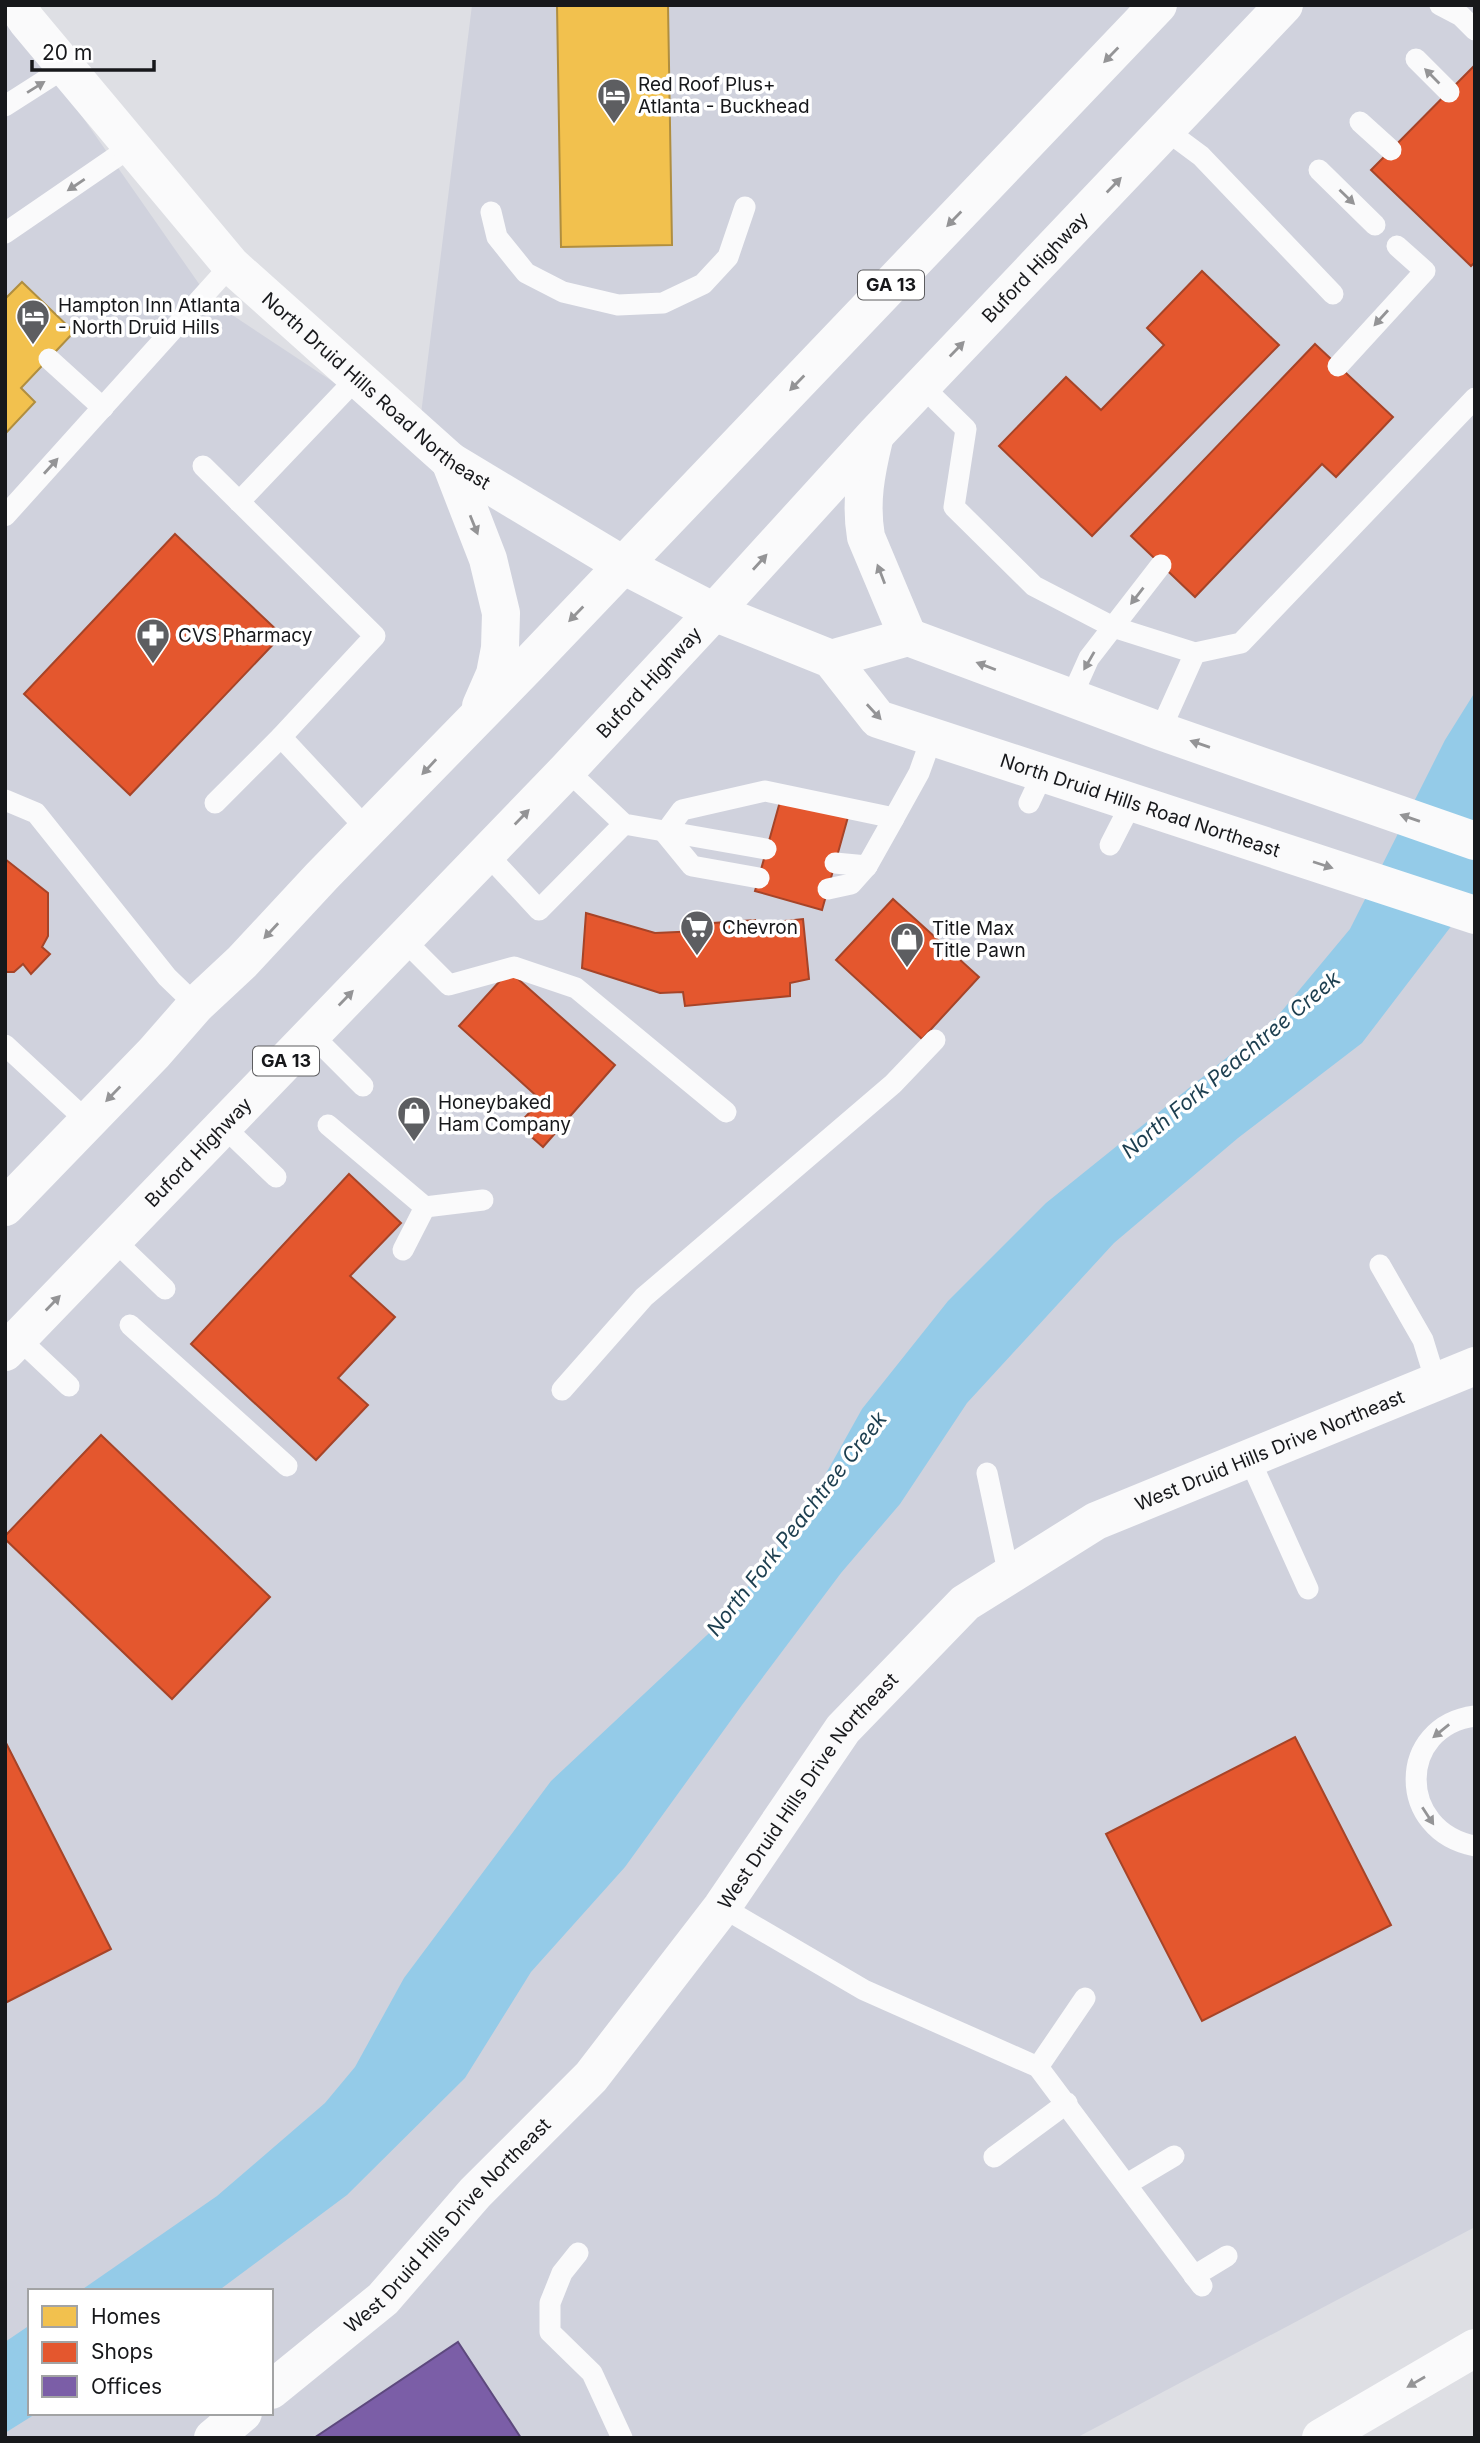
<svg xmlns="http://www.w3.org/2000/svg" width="1480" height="2443" font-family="Inter,sans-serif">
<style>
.built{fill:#d0d2dd;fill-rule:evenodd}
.water{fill:#94cbe8}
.homes{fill:#f2c14e;stroke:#b08e3f;stroke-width:2}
.shops{fill:#e4572e;stroke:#a64428;stroke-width:2}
.offices{fill:#7b5ea7;stroke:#5d497d;stroke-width:2}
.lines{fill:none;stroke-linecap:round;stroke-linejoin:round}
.lane{stroke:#fafafb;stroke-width:21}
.street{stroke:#fafafb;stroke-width:38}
.secondary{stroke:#fafafb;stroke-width:38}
.primary{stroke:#fafafb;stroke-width:38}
.highway{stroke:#fafafb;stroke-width:38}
.oneway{fill:#949496}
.labels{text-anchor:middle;stroke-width:7;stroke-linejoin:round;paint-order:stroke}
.shield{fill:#fff;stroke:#5d5d5f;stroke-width:2}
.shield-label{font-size:18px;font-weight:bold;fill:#17181b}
.poi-label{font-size:19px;fill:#17181b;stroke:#fff;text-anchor:start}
.street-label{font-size:19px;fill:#17181b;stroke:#fff}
.water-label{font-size:21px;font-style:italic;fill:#1c3e4f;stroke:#fff}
</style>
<rect width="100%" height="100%" fill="#dedfe4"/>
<path class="built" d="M472,5H1475V2227L1076,2438H5V6L211,301L418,438ZM30,2291H271V2413H30Z"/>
<g class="water">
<polygon points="1475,692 1475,895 1362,1043 1238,1138 1114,1243 967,1403 900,1504 841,1573 742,1705 625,1867 531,1972 465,2078 347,2195 218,2291 80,2291 217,2196 325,2103 355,2067 404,1978 551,1781 722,1621 805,1511 862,1409 948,1301 1046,1203 1276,1018 1350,929 1445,740"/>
<polygon points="30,2325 30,2413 37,2413 5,2433 5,2342"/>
</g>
<g class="homes">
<polygon points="557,5 668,5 672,245 561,247"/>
<polygon points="22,282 74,332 21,388 35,402 5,434 5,299"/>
</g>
<g class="shops">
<polygon points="1475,65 1475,262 1471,266 1371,170"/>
<polygon points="1202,271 1279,345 1092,536 999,446 1066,377 1101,410 1164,345 1147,328"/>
<polygon points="1315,344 1393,417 1336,477 1322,464 1195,597 1131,536"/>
<polygon points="175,534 282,635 130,795 24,694"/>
<polygon points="781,798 848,817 822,910 755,891"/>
<polygon points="5,859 48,893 48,936 42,947 50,954 31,974 23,964 14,972 5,972"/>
<polygon points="893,899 979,977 922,1039 836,960"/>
<polygon points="586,913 655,933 700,931 699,924 755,920 755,924 803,919 809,979 790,983 790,996 685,1006 683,992 660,993 582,968"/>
<polygon points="509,971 615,1065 543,1147 518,1125 541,1100 459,1026"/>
<polygon points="349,1174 401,1223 350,1276 395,1317 338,1378 368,1405 316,1460 191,1344"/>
<polygon points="101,1435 270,1597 172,1699 5,1539 5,1536"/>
<polygon points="1295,1737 1391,1925 1202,2021 1106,1834"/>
<polygon points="5,1741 111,1949 5,2003"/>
</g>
<polygon class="offices" points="458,2342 521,2438 314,2438"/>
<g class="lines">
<g class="lane">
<polyline points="1440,5 1461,16 1475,30"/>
<polyline points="1416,59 1449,92"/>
<polyline points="5,106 66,67"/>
<polyline points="1360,122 1391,150"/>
<polyline points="1166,130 1201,156 1333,294"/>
<polyline points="1319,170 1375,225"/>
<polyline points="491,212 497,237 526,273 563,292 618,305 663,303 703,284 728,257 745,207"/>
<polyline points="5,233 132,146"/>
<polyline points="49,359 103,408"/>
<polyline points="1338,366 1425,271 1397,246"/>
<polyline points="922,386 966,429 954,507 1034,586 1113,627 1195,653 1241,643 1475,398"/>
<polyline points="203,466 375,636 281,737 215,803"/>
<polyline points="239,502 357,378"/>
<polyline points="5,516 231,265"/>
<polyline points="1071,698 1089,658 1161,565"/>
<polyline points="1160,731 1195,653"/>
<polyline points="281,737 367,829"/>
<polyline points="567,770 624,824 766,849"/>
<polyline points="5,800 36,813 167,977 196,1005"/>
<polyline points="1029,803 1043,773"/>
<polyline points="1110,845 1132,802"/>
<polyline points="486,853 539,910 624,824"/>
<polyline points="835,863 867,866 894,818"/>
<polyline points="759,878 692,866 665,833 682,810 765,791 894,818 919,773 932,737"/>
<polyline points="828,889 851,884 867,866"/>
<polyline points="403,939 449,985 514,967 576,988 726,1112"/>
<polyline points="311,1034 363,1086"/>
<polyline points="5,1045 87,1121"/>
<polyline points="328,1125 425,1207 483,1200"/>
<polyline points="223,1126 276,1177"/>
<polyline points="113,1239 165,1289"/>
<polyline points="403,1250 425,1207"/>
<polyline points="1380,1265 1423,1340 1436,1382"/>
<polyline points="130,1325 287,1466"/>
<polyline points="18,1338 69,1386"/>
<polyline points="562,1390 644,1297 893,1084 935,1040"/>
<polyline points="1249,1458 1308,1589"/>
<polyline points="987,1473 1009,1576"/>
<path d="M1475,1716C1397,1726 1396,1831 1475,1846"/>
<polyline points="722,1907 864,1990 1038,2067 1202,2286"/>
<polyline points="1038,2067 1085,1998"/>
<polyline points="994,2157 1067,2103"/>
<polyline points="1127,2184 1174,2156"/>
<polyline points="578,2253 562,2273 550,2303 550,2332 592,2373 622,2438"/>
<polyline points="1194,2276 1227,2256"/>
</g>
<g class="street">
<path id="s1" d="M271,2390L383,2299L475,2193L591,2077L722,1907L843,1729L965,1603L1096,1521L1475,1366"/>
<polyline points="213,2438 243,2413"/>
</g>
<g class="secondary">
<path id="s2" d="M16,5L27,21L231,265L450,461L623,565L714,612L831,659L878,719L1475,915"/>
<polyline points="831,659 908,637 1160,731 1475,841"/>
</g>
<g class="primary">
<path d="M874,439C866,472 860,502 866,537L908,637"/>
<polyline points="450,461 488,559 501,613 500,648 495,674 481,706"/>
<polyline points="5,1207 154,1053 196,1005 242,962 322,876 528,665 1158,5"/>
<path id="s3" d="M5,1352L567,770L714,612L876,434L1284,5"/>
</g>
<polyline class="highway" points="1321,2438 1475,2348"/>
</g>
<defs><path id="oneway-solid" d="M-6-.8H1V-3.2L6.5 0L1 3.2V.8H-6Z" transform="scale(1.75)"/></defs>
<g class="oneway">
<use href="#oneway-solid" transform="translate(1111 55) rotate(134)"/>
<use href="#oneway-solid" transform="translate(1432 76) rotate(-135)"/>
<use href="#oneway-solid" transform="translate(36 87) rotate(-32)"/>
<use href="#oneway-solid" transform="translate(76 185) rotate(146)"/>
<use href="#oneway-solid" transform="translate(1114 185) rotate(-46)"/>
<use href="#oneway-solid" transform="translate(1347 197) rotate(44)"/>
<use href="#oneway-solid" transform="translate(954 219) rotate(134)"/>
<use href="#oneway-solid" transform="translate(1381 318) rotate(132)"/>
<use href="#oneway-solid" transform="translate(957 349) rotate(-46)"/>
<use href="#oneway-solid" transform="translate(797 383) rotate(134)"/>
<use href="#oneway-solid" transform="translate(51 466) rotate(-48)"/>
<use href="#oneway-solid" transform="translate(474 525) rotate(68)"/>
<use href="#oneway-solid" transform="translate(760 562) rotate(-48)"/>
<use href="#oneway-solid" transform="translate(881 574) rotate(-111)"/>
<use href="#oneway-solid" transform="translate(1137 596) rotate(128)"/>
<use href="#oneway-solid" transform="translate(576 614) rotate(134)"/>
<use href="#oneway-solid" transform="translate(1089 661) rotate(120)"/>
<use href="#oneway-solid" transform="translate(986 666) rotate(-159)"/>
<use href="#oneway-solid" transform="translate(874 712) rotate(47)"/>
<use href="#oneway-solid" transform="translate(1200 744) rotate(-161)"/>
<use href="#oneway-solid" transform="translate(429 767) rotate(133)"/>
<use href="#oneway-solid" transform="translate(522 817) rotate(-46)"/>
<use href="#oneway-solid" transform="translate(1410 818) rotate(-161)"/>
<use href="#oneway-solid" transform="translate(1323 865) rotate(18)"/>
<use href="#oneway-solid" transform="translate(271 931) rotate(133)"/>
<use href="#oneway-solid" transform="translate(346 998) rotate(-46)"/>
<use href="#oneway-solid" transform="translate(113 1094) rotate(134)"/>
<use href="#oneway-solid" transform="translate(53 1303) rotate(-46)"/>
<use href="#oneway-solid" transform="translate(1441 1731) rotate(141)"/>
<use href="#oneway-solid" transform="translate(1428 1816) rotate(57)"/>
<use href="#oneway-solid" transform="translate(1416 2382) rotate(150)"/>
</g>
<defs>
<g id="hotel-pin" transform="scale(1.75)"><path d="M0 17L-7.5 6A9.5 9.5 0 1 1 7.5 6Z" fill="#5d5e61" stroke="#fff"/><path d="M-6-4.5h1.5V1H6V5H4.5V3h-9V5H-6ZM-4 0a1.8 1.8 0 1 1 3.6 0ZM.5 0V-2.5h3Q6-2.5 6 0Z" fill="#fff"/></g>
<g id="pharmacy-pin" transform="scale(1.75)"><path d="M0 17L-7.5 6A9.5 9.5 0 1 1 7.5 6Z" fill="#5d5e61" stroke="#fff"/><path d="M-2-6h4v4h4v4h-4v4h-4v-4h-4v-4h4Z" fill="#fff"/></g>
<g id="supermarket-pin" transform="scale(1.75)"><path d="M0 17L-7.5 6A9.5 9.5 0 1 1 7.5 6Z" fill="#5d5e61" stroke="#fff"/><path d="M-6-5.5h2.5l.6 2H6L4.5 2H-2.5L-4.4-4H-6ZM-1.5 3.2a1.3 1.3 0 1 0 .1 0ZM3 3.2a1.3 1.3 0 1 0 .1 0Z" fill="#fff"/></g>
<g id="shop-pin" transform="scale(1.75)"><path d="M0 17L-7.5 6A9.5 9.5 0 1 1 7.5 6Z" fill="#5d5e61" stroke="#fff"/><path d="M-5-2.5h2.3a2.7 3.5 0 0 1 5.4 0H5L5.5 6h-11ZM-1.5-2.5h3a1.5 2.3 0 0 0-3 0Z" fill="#fff"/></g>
</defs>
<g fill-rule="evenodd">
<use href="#hotel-pin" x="614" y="95"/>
<use href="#hotel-pin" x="33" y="316"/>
<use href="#pharmacy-pin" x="153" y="635"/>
<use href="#supermarket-pin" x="697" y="927"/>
<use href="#shop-pin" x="907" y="939"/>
<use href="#shop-pin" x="414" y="1113"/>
</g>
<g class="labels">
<g class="shield">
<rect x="858" y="270.5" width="66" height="29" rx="5"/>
<rect x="253" y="1046.5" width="66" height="29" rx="5"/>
</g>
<g class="shield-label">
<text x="891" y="291">GA 13</text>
<text x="286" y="1067">GA 13</text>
</g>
<g class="poi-label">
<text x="638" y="91">Red Roof Plus+<tspan x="638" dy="22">Atlanta - Buckhead</tspan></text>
<text x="58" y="312">Hampton Inn Atlanta<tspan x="58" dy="22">- North Druid Hills</tspan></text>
<text x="178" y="642">CVS Pharmacy</text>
<text x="722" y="934">Chevron</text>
<text x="932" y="935">Title Max<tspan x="932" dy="22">Title Pawn</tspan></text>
<text x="438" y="1109">Honeybaked<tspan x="438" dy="22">Ham Company</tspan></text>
</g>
<g class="street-label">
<text dy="7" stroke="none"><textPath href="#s3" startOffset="1496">Buford Highway</textPath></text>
<text dy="7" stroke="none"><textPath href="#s2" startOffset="530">North Druid Hills Road Northeast</textPath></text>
<text dy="7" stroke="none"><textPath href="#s3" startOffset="929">Buford Highway</textPath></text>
<text dy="7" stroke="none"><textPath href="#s2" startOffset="1414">North Druid Hills Road Northeast</textPath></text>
<text dy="7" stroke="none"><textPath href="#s3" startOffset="278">Buford Highway</textPath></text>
<text dy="7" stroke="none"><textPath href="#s1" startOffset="1396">West Druid Hills Drive Northeast</textPath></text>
<text dy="7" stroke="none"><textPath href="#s1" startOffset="808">West Druid Hills Drive Northeast</textPath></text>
<text dy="7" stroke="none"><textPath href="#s1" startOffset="242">West Druid Hills Drive Northeast</textPath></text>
</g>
<g class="water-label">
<text transform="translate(1231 1065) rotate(-40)" y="7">North Fork Peachtree Creek</text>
<text transform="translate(797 1524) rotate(-52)" y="7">North Fork Peachtree Creek</text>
</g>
</g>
<rect width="1480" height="2443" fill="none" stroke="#17181b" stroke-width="14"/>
<rect x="28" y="2289" width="245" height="126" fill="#ffffff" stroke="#a2a3a4" stroke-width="2"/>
<rect x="42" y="2306" width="35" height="21" fill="#f2c14e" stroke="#a2a3a4" stroke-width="2"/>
<text x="91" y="2324" font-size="21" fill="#17181b">Homes</text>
<rect x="42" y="2342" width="35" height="21" fill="#e4572e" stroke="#a2a3a4" stroke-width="2"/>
<text x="91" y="2359" font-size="21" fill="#17181b">Shops</text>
<rect x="42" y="2376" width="35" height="21" fill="#7b5ea7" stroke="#a2a3a4" stroke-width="2"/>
<text x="91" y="2394" font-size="21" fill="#17181b">Offices</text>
<path d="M32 60v10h122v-10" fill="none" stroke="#17181b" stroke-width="3.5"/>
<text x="42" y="60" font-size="21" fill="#17181b" stroke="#ffffff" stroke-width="5" paint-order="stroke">20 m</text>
</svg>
